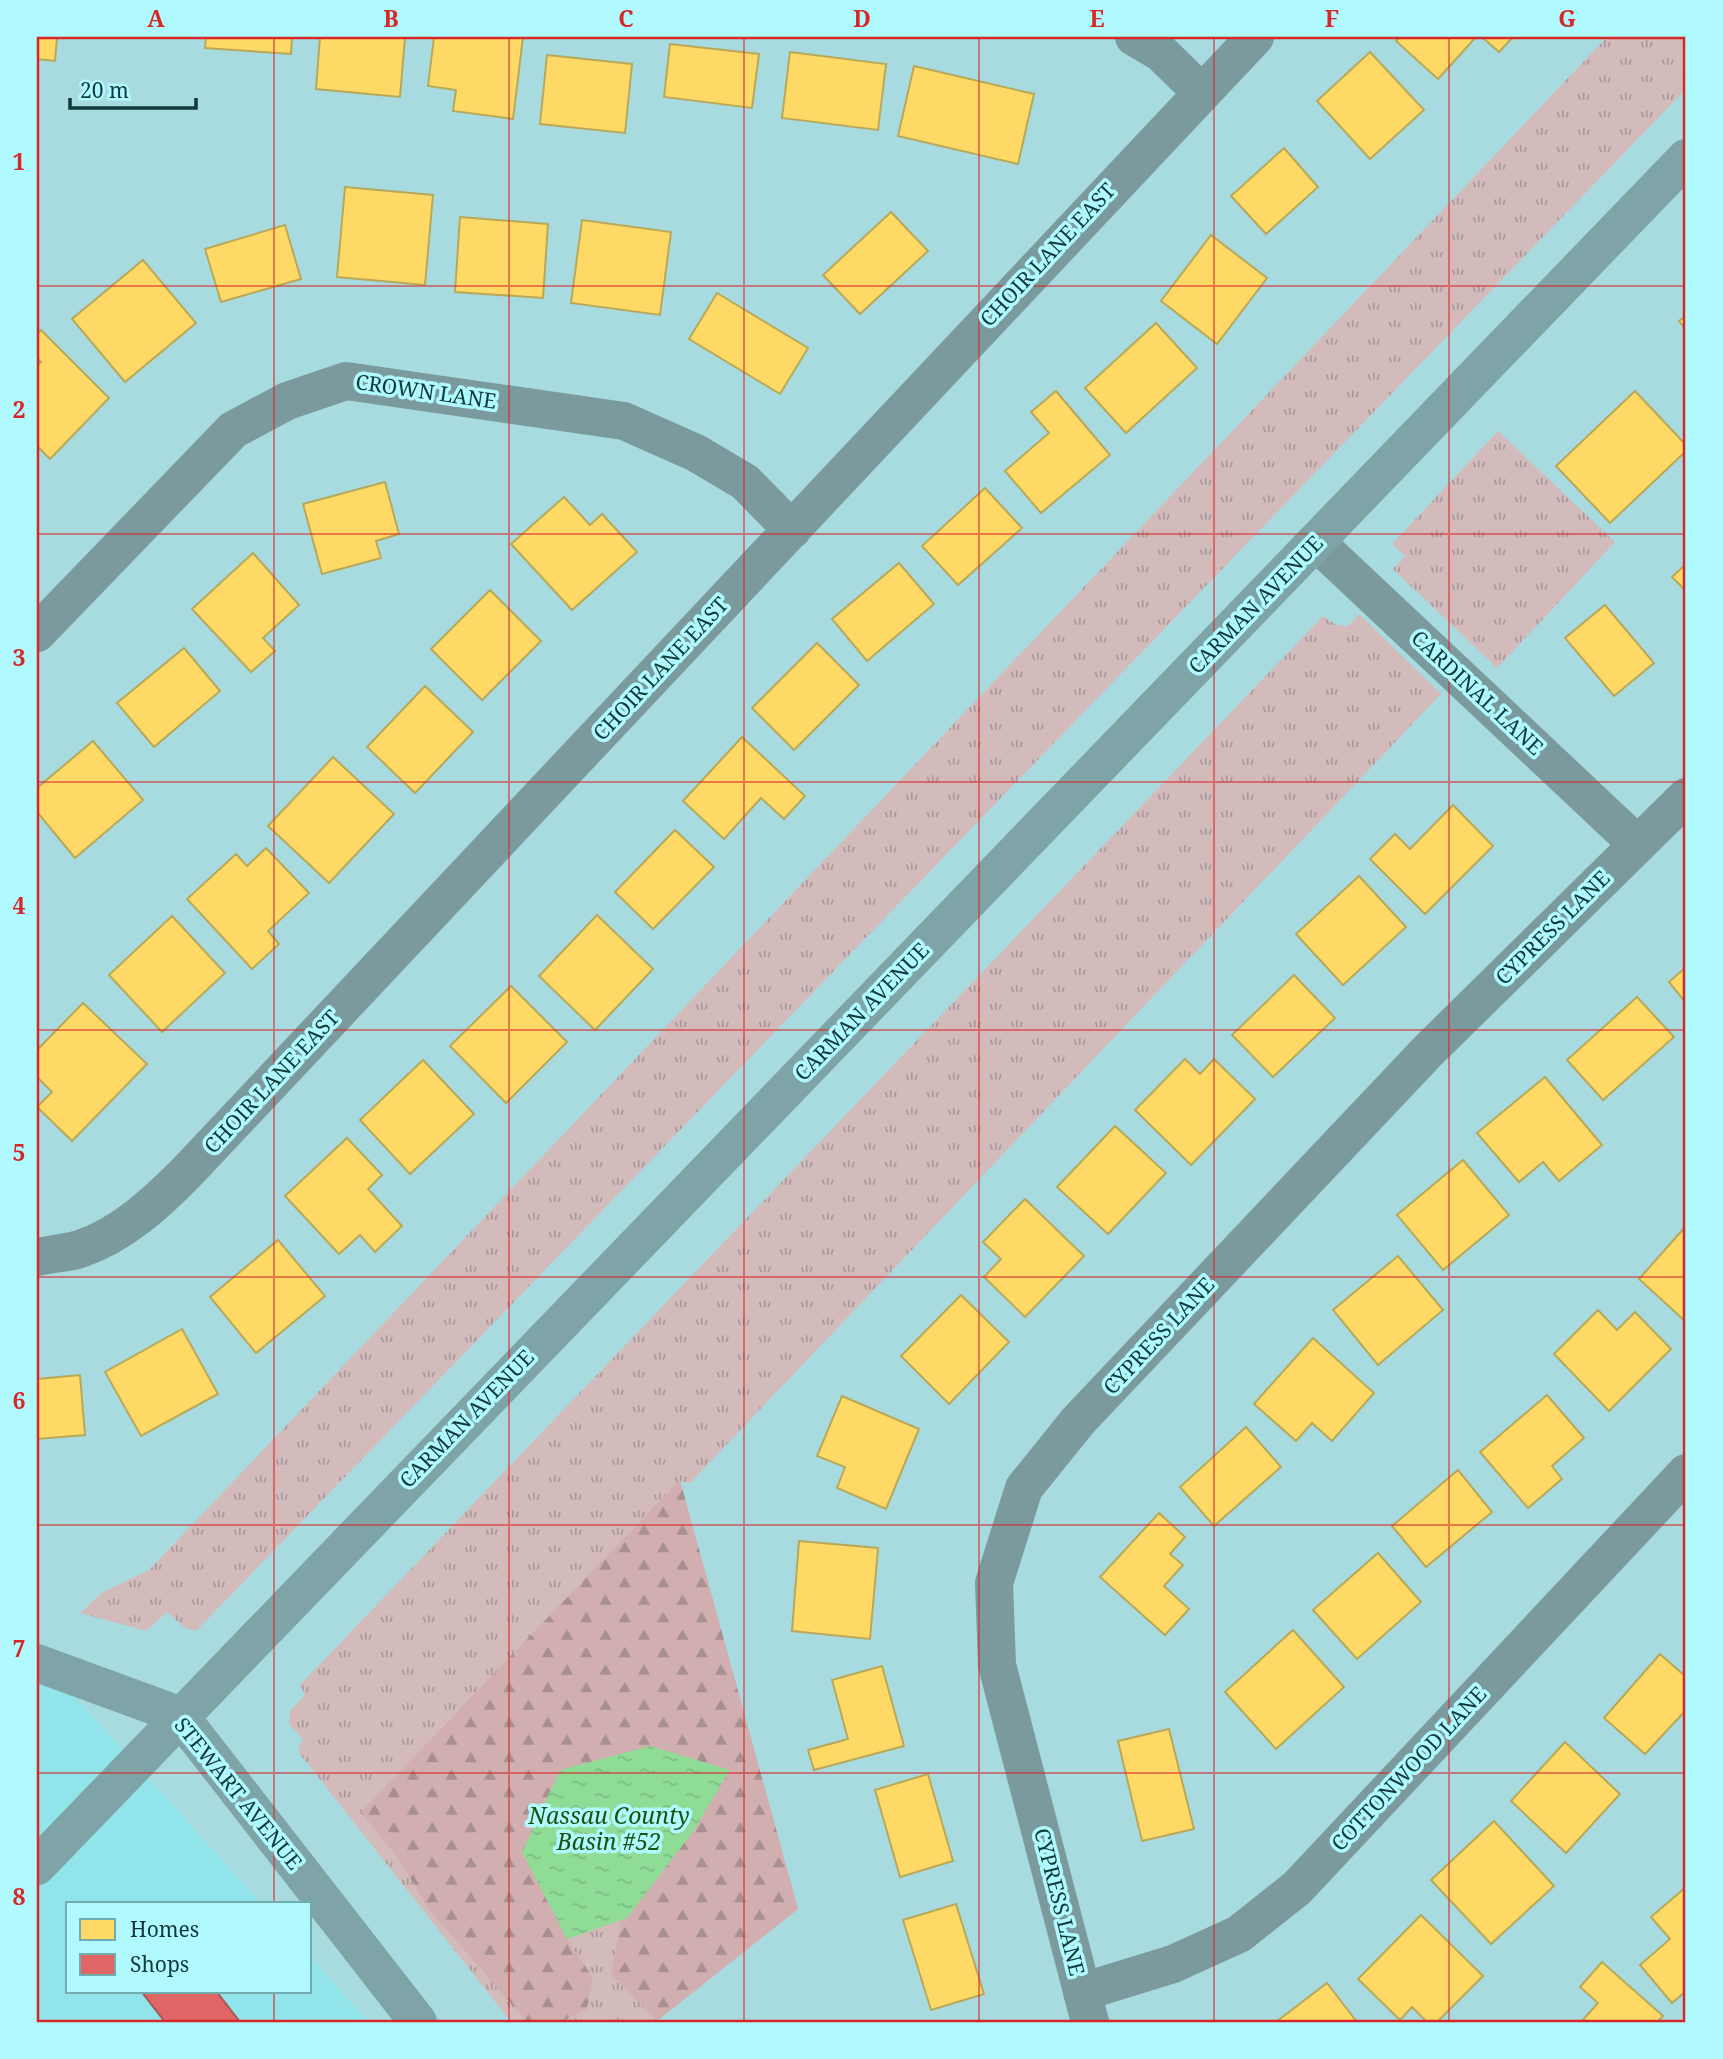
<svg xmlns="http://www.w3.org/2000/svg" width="1723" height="2059" font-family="'Noto Serif',serif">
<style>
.built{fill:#91e4e9}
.grass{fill:url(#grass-tufts)}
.forest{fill:url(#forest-firs)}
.water{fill:url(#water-ripples)}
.homes{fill:#ffd966;stroke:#b7a959;stroke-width:2}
.shops{fill:#e06666;stroke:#a15859;stroke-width:2}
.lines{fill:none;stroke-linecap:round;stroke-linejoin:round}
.street{stroke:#7a9a9d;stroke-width:38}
.secondary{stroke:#7fa4a7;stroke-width:38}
.grid{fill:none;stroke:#d62828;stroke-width:2;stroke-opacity:0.55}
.labels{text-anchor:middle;stroke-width:7;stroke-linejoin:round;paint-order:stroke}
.street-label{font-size:21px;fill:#0f393b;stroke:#b0f9fe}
.water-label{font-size:23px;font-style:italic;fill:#19530f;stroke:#b0f9fe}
.neatline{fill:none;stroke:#d62828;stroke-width:2.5}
.grid-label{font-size:23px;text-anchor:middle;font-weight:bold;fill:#d62828}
</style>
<defs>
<pattern id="grass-tufts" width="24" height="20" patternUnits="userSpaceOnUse" patternTransform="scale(1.75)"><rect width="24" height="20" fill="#d3bbbc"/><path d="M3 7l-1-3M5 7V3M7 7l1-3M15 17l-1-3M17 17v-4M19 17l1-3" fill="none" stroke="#aa999a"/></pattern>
<pattern id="forest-firs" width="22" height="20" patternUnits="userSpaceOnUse" patternTransform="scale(1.75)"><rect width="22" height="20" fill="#d1aeb0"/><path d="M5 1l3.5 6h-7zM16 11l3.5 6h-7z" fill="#a88f90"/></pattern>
<pattern id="water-ripples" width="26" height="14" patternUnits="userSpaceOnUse" patternTransform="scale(1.75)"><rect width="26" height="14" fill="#8fdc96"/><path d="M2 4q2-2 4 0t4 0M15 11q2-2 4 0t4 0" fill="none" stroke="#7abe82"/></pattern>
</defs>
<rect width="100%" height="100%" fill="#a8dbdf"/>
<polygon class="built" points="37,1679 67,1688 261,1903 68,1903 68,1991 310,1991 310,1957 369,2022 37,2022"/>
<g class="grass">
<polygon points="1607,37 1686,37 1686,89 196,1631 185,1628 167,1612 146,1631 80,1613 103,1592 149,1570"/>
<polygon points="1498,431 1615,542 1497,668 1393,569 1405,556 1392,544"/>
<polygon points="1359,614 1441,694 690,1483 680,1481 798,1909 655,2022 511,2022 300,1754 299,1746 303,1739 289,1724 290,1711 305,1695 300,1685 1323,616 1336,625 1348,626"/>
</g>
<polygon class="forest" points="680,1480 798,1909 657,2021 611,1974 621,1920 627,1917 694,1830 730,1770 522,1852 567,1939 593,1978 587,2009 561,2022 527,2022 431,1912 397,1857 361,1812"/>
<polygon class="water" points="650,1746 730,1770 694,1830 627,1918 567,1939 522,1852 560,1770"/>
<g class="homes">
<polygon points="37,37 57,37 55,61 37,59"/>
<polygon points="206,37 292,37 291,54 205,48"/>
<polygon points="320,37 405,37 400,97 316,89"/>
<polygon points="434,37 523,37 513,119 453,111 456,90 428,86"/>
<polygon points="1400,37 1476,37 1438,79 1396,41"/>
<polygon points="1482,37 1513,37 1499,52"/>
<polygon points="670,44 759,54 752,108 664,97"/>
<polygon points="790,52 886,64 878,130 782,118"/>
<polygon points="1370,52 1424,110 1370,159 1317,101"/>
<polygon points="547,55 632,64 625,133 540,124"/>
<polygon points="914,66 1034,94 1018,164 898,136"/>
<polygon points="1284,148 1318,187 1266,234 1231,196"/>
<polygon points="345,187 433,195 425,285 337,277"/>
<polygon points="891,212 928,251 860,314 823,275"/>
<polygon points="460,217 548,224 543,298 455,292"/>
<polygon points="582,220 671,232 660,315 571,303"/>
<polygon points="285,225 301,279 221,302 205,249"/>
<polygon points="1211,235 1267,278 1217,344 1161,301"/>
<polygon points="143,260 196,323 125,382 72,319"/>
<polygon points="717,293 808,348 780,394 689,339"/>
<polygon points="1686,316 1686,330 1679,321"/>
<polygon points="1156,323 1197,368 1126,433 1085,388"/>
<polygon points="41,330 109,398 50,459 37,446 37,366 41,362 37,358 37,334"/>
<polygon points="1056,391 1110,455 1041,513 1005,471 1049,433 1031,412"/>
<polygon points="1635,391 1686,445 1686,451 1610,523 1556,466"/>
<polygon points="385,482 399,534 376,541 381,558 322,574 303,504"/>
<polygon points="985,488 1022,528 958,585 922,546"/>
<polygon points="564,497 590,525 602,514 637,552 572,610 511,544"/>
<polygon points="253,553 299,605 263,638 275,651 251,672 192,609"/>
<polygon points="899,563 934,604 867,661 832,619"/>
<polygon points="1686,564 1686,591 1672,577"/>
<polygon points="490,590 541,641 482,700 431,649"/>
<polygon points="1605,605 1654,663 1614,696 1565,638"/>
<polygon points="817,643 859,685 794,750 752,708"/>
<polygon points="184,648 220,691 154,747 117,703"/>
<polygon points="425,686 473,732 415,793 367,747"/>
<polygon points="742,737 805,796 784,819 761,798 724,839 683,801"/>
<polygon points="93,741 143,800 75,858 37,812 37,788"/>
<polygon points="333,757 394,814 329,883 268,826"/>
<polygon points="1453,805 1493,846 1425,914 1370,859 1395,834 1410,849"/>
<polygon points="675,830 714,867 653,929 615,892"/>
<polygon points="266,848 309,893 268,931 279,944 252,969 187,899 236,854 247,866"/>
<polygon points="1359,876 1406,927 1343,985 1296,934"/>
<polygon points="597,915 653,969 595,1030 539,976"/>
<polygon points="172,916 225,973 162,1032 109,975"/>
<polygon points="1686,967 1686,1003 1669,982"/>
<polygon points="1294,975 1335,1018 1273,1077 1232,1035"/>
<polygon points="511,986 567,1042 506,1103 450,1046"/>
<polygon points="1637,997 1674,1037 1603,1100 1567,1060"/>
<polygon points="83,1003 147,1064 72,1141 37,1107 52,1092 37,1077 37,1050"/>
<polygon points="1185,1059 1200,1074 1214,1059 1255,1099 1191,1165 1135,1110"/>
<polygon points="423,1060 474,1114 410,1174 360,1120"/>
<polygon points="1545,1077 1602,1145 1559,1181 1543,1162 1519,1182 1477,1133"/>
<polygon points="1115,1126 1166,1173 1108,1234 1057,1187"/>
<polygon points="347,1138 382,1175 368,1189 402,1226 375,1252 360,1235 339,1254 285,1196"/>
<polygon points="1463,1160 1509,1215 1443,1270 1397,1215"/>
<polygon points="1025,1199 1084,1256 1025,1317 984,1277 1001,1259 983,1242"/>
<polygon points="1686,1226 1686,1322 1639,1279"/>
<polygon points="278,1240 325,1296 256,1353 210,1297"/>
<polygon points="1398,1256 1443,1310 1378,1365 1333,1310"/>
<polygon points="961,1295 1009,1342 949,1404 901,1356"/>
<polygon points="1598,1310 1617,1330 1635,1312 1671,1349 1609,1411 1554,1354"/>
<polygon points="182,1329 218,1394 141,1436 105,1372"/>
<polygon points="1313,1338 1374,1393 1332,1441 1312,1423 1296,1441 1254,1404"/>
<polygon points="80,1375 85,1435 37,1439 37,1379"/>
<polygon points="1547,1395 1584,1438 1552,1466 1562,1479 1528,1508 1480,1452"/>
<polygon points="842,1396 919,1429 886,1509 837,1488 845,1467 817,1456"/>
<polygon points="1246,1427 1281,1467 1214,1526 1180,1487"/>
<polygon points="1458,1470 1492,1512 1426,1567 1392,1526"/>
<polygon points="1159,1513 1185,1537 1170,1554 1183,1565 1164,1586 1189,1609 1165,1635 1100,1577"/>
<polygon points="799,1541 878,1548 870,1639 792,1631"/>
<polygon points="1378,1553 1421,1602 1357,1659 1313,1610"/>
<polygon points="1293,1630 1344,1687 1276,1749 1225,1692"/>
<polygon points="1660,1654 1686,1677 1686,1710 1645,1754 1604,1718"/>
<polygon points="882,1666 904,1746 814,1770 808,1750 848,1739 832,1680"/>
<polygon points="1169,1729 1194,1829 1142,1841 1118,1741"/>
<polygon points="1565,1742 1620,1794 1566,1853 1511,1801"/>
<polygon points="928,1774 953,1861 900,1877 875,1790"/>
<polygon points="1494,1821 1554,1886 1491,1944 1431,1880"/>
<polygon points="1686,1887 1686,1991 1672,2003 1640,1965 1670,1939 1651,1917"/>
<polygon points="956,1904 984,1994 931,2010 903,1920"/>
<polygon points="1421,1915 1483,1976 1437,2022 1427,2022 1412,2007 1400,2020 1358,1979"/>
<polygon points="1602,1962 1663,2016 1657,2022 1581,2022 1598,2003 1580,1987"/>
<polygon points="1327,1983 1357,2022 1276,2022"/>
</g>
<polygon class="shops" points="141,1991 216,1991 240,2022 165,2022"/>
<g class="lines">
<g class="street">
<polyline points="1134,37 1161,53 1201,92"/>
<polyline points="1317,543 1637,844"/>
<polyline points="37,633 233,430 287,401 346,381 624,421 696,453 745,482 792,530"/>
<path d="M37,1257C51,1254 67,1253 80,1249C122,1235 156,1203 186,1173L1255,37"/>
<polyline points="1082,1992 1173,1964 1239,1934 1297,1888 1686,1473"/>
<polyline points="1090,2022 997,1665 994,1583 1024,1488 1078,1421 1427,1052 1686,797"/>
</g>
<g class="secondary">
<polyline points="37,1663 179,1715 418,2022"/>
<polyline points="37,1866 1686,158"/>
</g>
</g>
<path class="grid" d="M274,37V1903M509,37V2022M744,37V2022M979,37V2022M1214,37V2022M1449,37V2022M37,286H1686M37,534H1686M37,782H1686M37,1030H1686M37,1277H1686M37,1525H1686M37,1773H1686M274,1991V2022"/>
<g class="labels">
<g class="street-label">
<text transform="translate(1048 255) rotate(-47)" y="7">CHOIR LANE EAST</text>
<text transform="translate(426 392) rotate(8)" y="7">CROWN LANE</text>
<text transform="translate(1256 605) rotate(-46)" y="7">CARMAN AVENUE</text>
<text transform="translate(661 669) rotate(-47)" y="7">CHOIR LANE EAST</text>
<text transform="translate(1477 693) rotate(43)" y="7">CARDINAL LANE</text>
<text transform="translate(1553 928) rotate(-45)" y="7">CYPRESS LANE</text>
<text transform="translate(862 1012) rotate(-46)" y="7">CARMAN AVENUE</text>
<text transform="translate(272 1082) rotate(-47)" y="7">CHOIR LANE EAST</text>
<text transform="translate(1159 1336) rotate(-47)" y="7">CYPRESS LANE</text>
<text transform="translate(467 1419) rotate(-46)" y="7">CARMAN AVENUE</text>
<text transform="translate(1409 1769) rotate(-47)" y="7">COTTONWOOD LANE</text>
<text transform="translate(238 1794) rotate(51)" y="7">STEWART AVENUE</text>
<text transform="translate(1059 1902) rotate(76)" y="7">CYPRESS LANE</text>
</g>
<g class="water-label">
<text x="609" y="1824">Nassau County<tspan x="609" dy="26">Basin #52</tspan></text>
</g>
</g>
<rect width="1723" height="2059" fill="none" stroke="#b0f9fe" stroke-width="77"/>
<rect x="66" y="1902" width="245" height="91" fill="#b0f9fe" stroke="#70acb0" stroke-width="2"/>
<rect x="80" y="1919" width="35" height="21" fill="#ffd966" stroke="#70acb0" stroke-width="2"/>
<text x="130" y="1937" font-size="21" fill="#0f393b">Homes</text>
<rect x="80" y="1954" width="35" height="21" fill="#e06666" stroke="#70acb0" stroke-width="2"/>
<text x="130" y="1972" font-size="21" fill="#0f393b">Shops</text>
<path d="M70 98v10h126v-10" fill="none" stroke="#0f393b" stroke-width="3.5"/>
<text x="80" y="98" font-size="21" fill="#0f393b" stroke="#b0f9fe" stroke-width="5" paint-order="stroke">20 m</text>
<rect x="38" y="38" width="1646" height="1983" class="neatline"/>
<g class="grid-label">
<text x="156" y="27">A</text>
<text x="391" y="27">B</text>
<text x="626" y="27">C</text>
<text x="862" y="27">D</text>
<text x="1097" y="27">E</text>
<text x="1332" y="27">F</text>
<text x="1567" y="27">G</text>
<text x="19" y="170">1</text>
<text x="19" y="418">2</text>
<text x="19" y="666">3</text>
<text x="19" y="914">4</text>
<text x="19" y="1161">5</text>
<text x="19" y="1409">6</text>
<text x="19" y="1657">7</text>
<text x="19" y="1905">8</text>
</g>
</svg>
